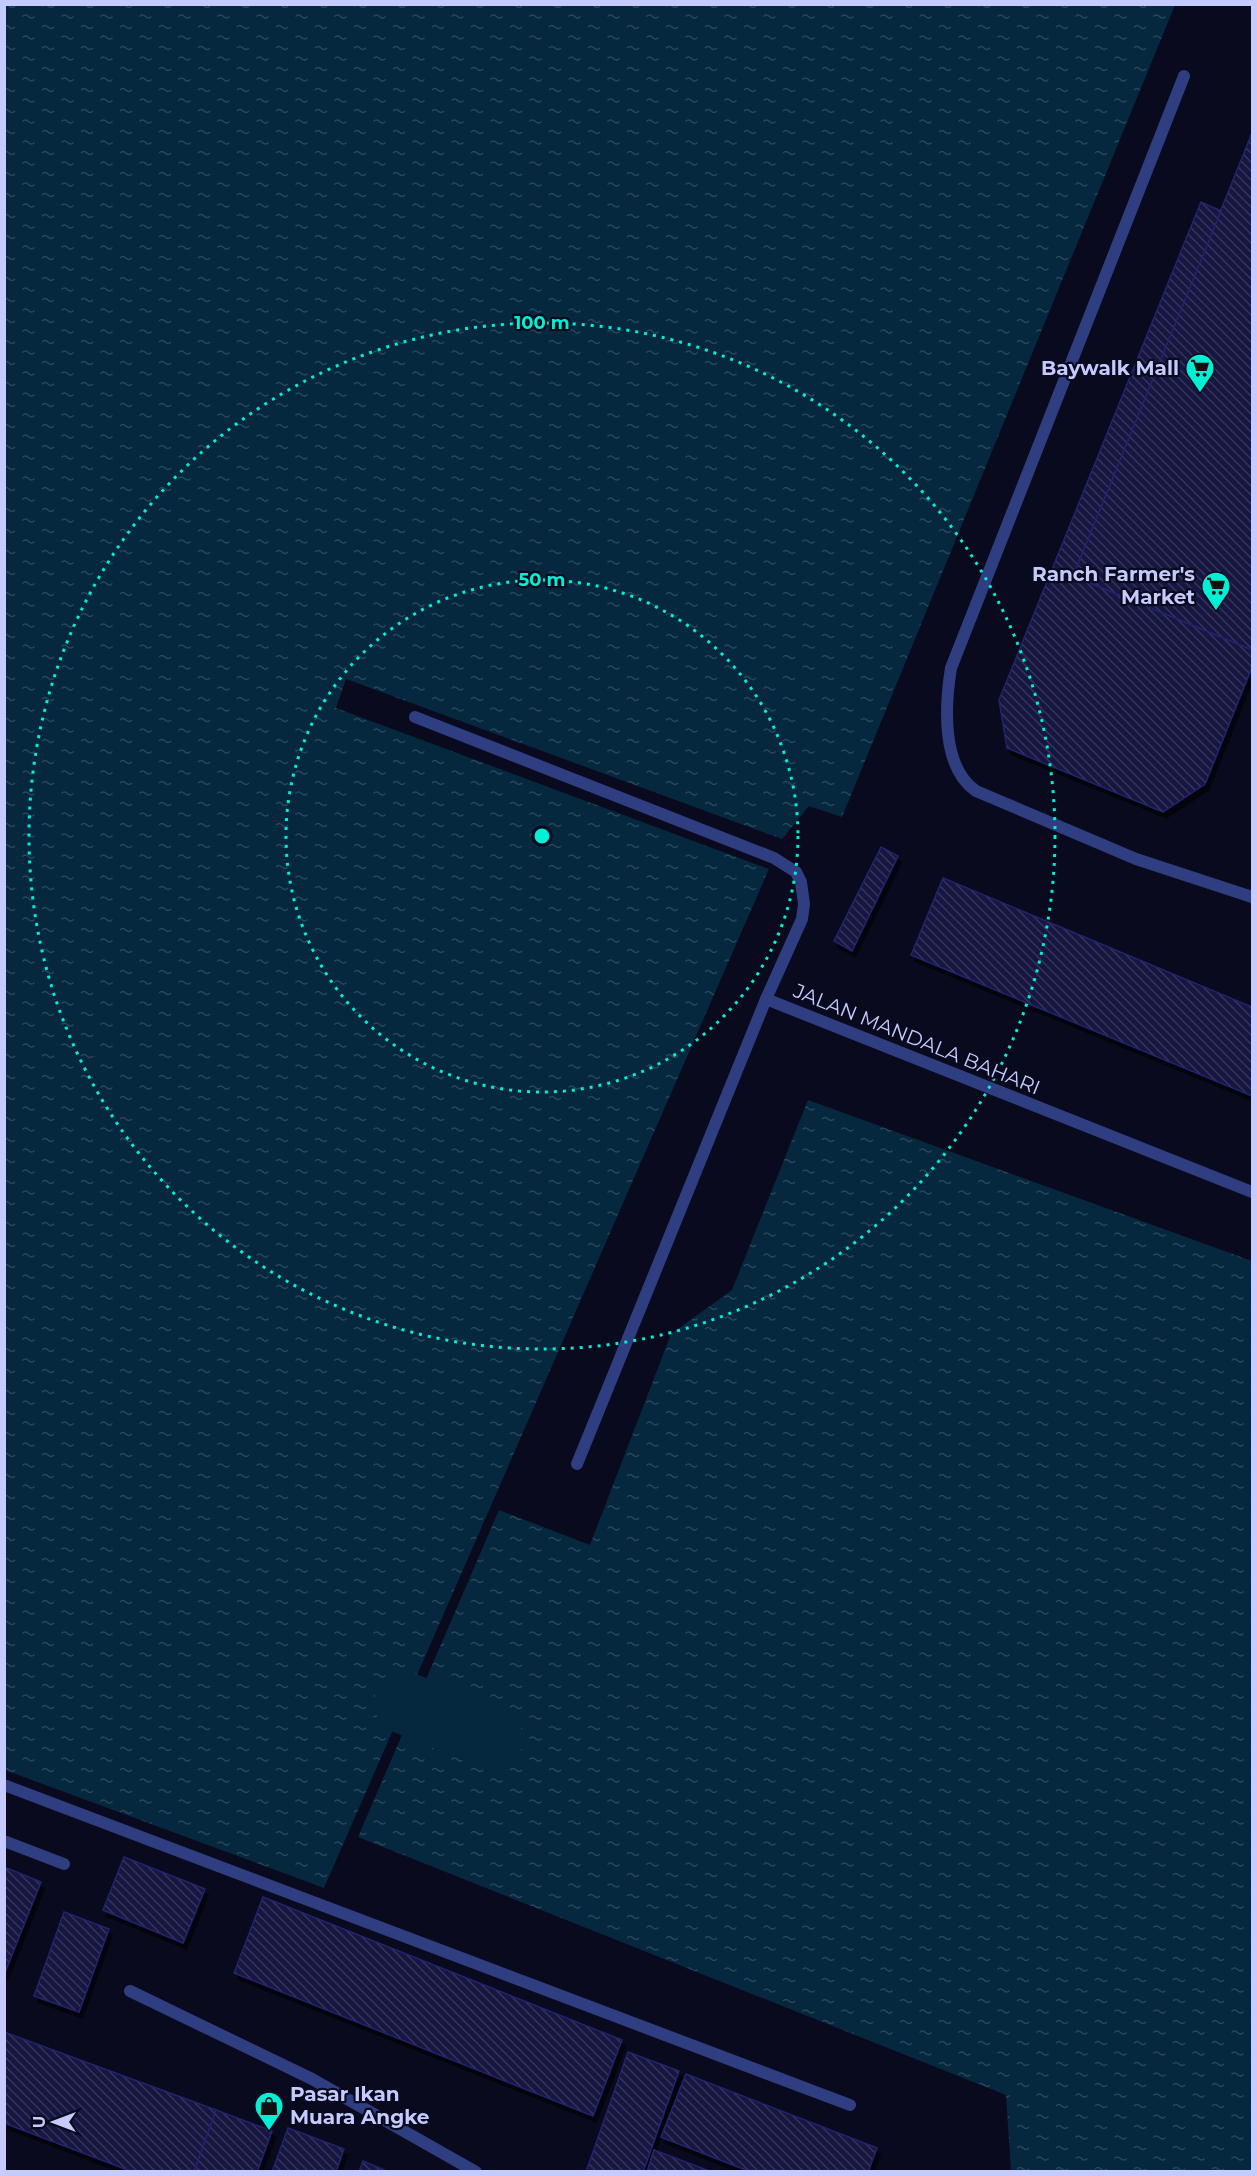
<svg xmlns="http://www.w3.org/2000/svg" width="1257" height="2176" font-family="Montserrat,sans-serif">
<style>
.water{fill:url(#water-ripples)}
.pier{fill:#090a1d}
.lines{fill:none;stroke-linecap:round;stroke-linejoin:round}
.river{stroke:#06283f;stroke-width:62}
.building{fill:url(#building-back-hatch);stroke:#23246e;stroke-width:1.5;filter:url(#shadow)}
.lane{stroke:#2f3d81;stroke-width:12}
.ring{fill:none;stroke:#00f0d5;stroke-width:3;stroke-dasharray:3 6}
.labels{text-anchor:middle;stroke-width:4.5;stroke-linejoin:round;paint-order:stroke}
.poi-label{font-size:20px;font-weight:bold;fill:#c5cbff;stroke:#090a1d;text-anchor:end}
.street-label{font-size:20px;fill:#c5cbff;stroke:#090a1d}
.centre{fill:#00f0d5;stroke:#090a1d;stroke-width:3}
.ring-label{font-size:18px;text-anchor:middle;font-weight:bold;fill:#00f0d5;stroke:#090a1d;stroke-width:4.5;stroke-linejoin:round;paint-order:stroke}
</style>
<defs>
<pattern id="water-ripples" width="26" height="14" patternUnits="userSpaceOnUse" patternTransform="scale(1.5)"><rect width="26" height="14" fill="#06283f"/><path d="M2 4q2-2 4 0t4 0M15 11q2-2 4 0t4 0" fill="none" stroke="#29465c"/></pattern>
<pattern id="building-back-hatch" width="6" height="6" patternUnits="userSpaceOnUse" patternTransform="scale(1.5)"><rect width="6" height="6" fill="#13143f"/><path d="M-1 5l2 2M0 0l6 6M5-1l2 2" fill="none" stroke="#34355c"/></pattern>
<filter id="shadow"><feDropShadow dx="3.5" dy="6" stdDeviation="0" flood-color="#0009"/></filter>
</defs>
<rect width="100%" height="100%" fill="#090a1d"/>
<g class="water">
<polygon points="4,5 1175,5 842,817 809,806 782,839 324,1888 5,1770"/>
<polygon points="808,1100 1252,1261 1252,2171 1011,2171 1006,2095 358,1837 499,1510 590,1545 671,1334 732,1290"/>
</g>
<polygon class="pier" points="346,679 782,839 769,869 336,708"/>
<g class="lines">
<polyline class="river" points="405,1703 492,1739"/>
</g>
<g class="building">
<polygon points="1252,133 1252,650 1073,576"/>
<polygon points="1201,202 1221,211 1073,576 1252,650 1252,667 1205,784 1163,812 1007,748 999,700"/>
<polygon points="881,847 898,856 852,951 834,941"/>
<polygon points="943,878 1252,1007 1252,1096 911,955"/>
<polygon points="124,1857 205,1889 183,1943 103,1910"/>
<polygon points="4,1867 41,1882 4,1975"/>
<polygon points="263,1897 622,2040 593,2116 234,1973"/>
<polygon points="64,1912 109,1929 79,2012 34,1996"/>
<polygon points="4,2032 216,2110 194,2172 133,2172 4,2123"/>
<polygon points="628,2052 679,2071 643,2172 586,2172"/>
<polygon points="686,2074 877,2148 868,2172 751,2172 661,2137"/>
<polygon points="216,2110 272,2131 257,2172 194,2172"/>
<polygon points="288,2128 344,2149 336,2172 272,2172"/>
<polygon points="654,2150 712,2172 647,2172"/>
<polygon points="363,2161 389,2172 359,2172"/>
</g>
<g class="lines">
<g class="lane">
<path d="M1184,76L951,668C945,705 941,767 976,791L1136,859L1252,897"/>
<polyline points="415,717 774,858 796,872 801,882 804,904 802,919 766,999 577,1464"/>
<polyline points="766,999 1252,1192"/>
<polyline points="4,1785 850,2105"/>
<polyline points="4,1841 64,1864"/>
<polyline points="130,1991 312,2079 476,2172"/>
</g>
</g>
<g class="ring">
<circle cx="542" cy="836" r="256"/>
<circle cx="542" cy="836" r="513"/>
</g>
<defs>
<g id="supermarket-pin" transform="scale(1.5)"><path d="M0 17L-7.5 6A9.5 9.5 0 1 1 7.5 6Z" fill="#00f0d5" stroke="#090a1d"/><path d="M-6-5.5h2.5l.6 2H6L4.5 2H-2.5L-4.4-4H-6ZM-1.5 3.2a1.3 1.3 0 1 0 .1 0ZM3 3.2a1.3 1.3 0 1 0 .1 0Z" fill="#111"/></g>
<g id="shop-pin" transform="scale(1.5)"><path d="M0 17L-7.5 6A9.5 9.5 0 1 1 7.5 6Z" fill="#00f0d5" stroke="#090a1d"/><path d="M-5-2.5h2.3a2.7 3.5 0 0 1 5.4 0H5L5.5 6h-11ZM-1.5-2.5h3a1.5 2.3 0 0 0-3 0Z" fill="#111"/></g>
</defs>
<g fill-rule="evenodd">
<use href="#supermarket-pin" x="1200" y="368"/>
<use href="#supermarket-pin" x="1216" y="586"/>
<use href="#shop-pin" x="269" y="2106"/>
</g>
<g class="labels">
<g class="poi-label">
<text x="1179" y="375">Baywalk Mall</text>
<text x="1195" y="581">Ranch Farmer's<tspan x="1195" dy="23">Market</tspan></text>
<text x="290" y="2101" text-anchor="start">Pasar Ikan<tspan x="290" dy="23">Muara Angke</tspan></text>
</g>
<g class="street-label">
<text transform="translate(917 1039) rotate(22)" y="7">JALAN MANDALA BAHARI</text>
</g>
</g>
<circle cx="542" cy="836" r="9" class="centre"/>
<g class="ring-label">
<text x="542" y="329">100 m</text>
<text x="542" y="586">50 m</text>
</g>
<rect width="1257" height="2176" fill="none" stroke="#c5cbff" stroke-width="12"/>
<g transform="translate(54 2122) rotate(270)" stroke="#090a1d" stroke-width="4.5" paint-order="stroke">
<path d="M0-4.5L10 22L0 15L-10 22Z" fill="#c5cbff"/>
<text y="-9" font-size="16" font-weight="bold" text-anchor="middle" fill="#c5cbff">U</text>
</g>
</svg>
